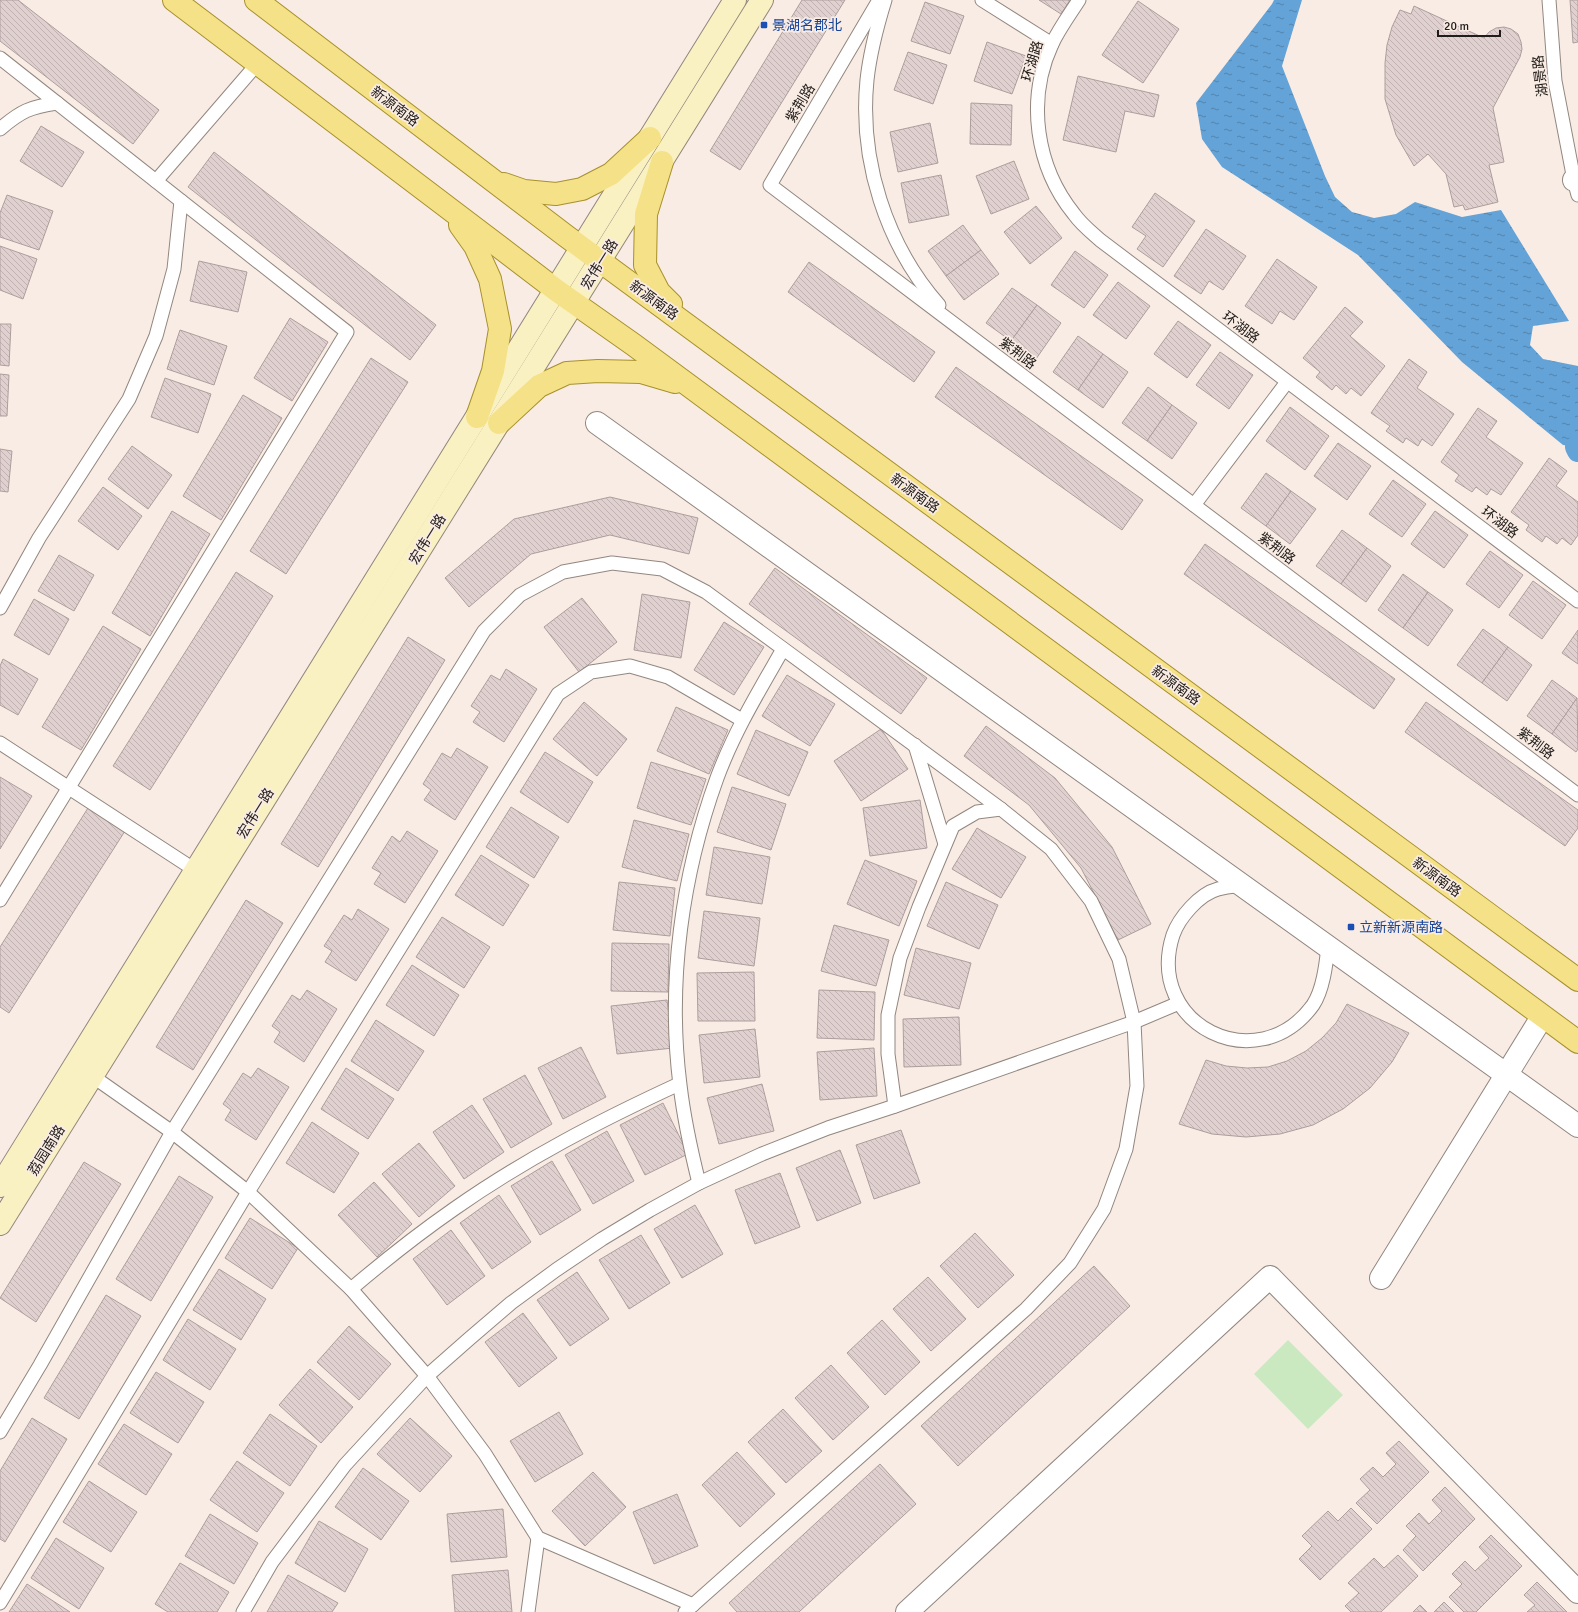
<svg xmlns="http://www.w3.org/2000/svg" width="1578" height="1612" font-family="Signika,'Noto Sans SC',sans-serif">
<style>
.green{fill:#cbe9c0}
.water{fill:url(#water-ripples)}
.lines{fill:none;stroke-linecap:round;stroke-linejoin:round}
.canal{stroke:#64a3d7;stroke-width:22}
.building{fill:url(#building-back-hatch);stroke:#ad9e9d}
.lane-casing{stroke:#92877f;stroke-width:15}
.street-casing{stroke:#92877f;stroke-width:24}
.secondary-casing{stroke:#92877f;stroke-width:24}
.primary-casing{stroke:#a7902d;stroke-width:24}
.lane{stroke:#fff;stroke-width:13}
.street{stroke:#fff;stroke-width:22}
.secondary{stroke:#faf1c3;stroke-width:22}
.primary{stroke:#f5e288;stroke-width:22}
.transit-dot{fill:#1a4fb4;stroke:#f9ece4;stroke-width:1.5}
.labels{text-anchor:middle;stroke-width:3.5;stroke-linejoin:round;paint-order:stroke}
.transit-label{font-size:14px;fill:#164399;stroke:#f9ece4;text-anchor:start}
.street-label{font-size:14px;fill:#201c19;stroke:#f9ece4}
</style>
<defs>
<pattern id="water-ripples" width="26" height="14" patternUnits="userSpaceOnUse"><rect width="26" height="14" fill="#64a3d7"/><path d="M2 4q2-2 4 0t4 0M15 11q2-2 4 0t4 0" fill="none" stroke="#5284ae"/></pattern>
<pattern id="building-back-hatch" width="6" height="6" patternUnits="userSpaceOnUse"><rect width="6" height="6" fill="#e0d0cf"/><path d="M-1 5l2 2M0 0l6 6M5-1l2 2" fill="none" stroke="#c0b2b1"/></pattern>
</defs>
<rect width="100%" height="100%" fill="#f9ece4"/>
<polygon class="green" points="1288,1340 1343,1395 1308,1429 1254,1374"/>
<polygon class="water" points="1274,0 1302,0 1282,66 1325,176 1335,197 1352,212 1374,218 1396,214 1415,202 1462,217 1501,210 1569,321 1533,326 1530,345 1543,359 1578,366 1578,447 1563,445 1462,362 1358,255 1222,167 1202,139 1196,103 1272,4"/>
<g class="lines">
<polyline class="canal" points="1576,447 1578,451"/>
</g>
<g class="building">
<polygon points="0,0 18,0 159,110 133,144 0,41"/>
<polygon points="802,0 845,0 740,170 710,151"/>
<polygon points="1039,0 1070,0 1061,14"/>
<polygon points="1570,0 1578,0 1578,42 1573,43"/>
<polygon points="1138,1 1179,29 1143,83 1102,55"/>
<polygon points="925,2 964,16 950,54 911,41"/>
<polygon points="1414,6 1484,38 1489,32 1496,28 1504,27 1511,29 1518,34 1521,42 1522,49 1520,57 1493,108 1504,162 1489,165 1498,202 1465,210 1463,205 1454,207 1446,174 1428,154 1414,166 1396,135 1385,99 1385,63 1387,45 1392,27 1400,10 1411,14"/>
<polygon points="987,42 1026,56 1012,94 974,81"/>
<polygon points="908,52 947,65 933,104 894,90"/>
<polygon points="1078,76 1159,95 1154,117 1125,111 1116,152 1063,140"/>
<polygon points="971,103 1012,105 1011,145 970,144"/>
<polygon points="930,123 938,163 898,172 890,132"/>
<polygon points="41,126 84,152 62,187 20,161"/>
<polygon points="214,152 436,325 410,360 188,187"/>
<polygon points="1014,161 1029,199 991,214 976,176"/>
<polygon points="941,175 949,215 909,223 901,183"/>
<polygon points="1155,193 1195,221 1163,267 1137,249 1146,236 1132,227"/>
<polygon points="7,195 53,211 39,250 0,237 0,213"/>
<polygon points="1036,206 1062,238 1030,264 1004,232"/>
<polygon points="963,225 981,250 946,276 928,251"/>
<polygon points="1206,229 1246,256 1223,290 1209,281 1201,294 1174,276"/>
<polygon points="0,246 37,259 23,299 0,290"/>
<polygon points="981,250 999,274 964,300 946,276"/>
<polygon points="1075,251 1108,275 1084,308 1051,285"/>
<polygon points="1277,259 1317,287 1294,320 1280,311 1272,324 1245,306"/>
<polygon points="199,261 247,272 238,312 190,301"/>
<polygon points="809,262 935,352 914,382 788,292"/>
<polygon points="1118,282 1150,306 1126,339 1093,315"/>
<polygon points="1012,288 1037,305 1011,341 986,323"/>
<polygon points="1037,305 1061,323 1036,359 1011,341"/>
<polygon points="1345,307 1363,322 1350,336 1385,366 1361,396 1351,388 1346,394 1336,385 1332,390 1316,377 1320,372 1303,358"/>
<polygon points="290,318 328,342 292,401 254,378"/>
<polygon points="1178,321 1211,345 1187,378 1154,354"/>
<polygon points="0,324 11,324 9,366 0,365"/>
<polygon points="180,330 227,346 214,385 167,369"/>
<polygon points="1078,336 1103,354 1078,390 1053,372"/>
<polygon points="1220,352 1253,375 1229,409 1196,385"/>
<polygon points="1103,354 1128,372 1103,408 1078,390"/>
<polygon points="371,358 408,382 286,574 250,551"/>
<polygon points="1409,359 1427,372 1417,388 1454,414 1432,446 1422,439 1418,446 1406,438 1403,443 1386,431 1390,426 1371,413"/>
<polygon points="956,367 1143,500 1122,530 935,397"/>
<polygon points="0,374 9,375 7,416 0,416"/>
<polygon points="165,378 211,394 198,433 151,417"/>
<polygon points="1148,387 1172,405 1147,441 1122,423"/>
<polygon points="243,395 282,418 221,520 183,496"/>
<polygon points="1172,405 1197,423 1172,459 1147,441"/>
<polygon points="1290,407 1329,436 1305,470 1266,441"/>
<polygon points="1478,408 1497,421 1486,437 1523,463 1501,495 1491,489 1487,495 1476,487 1472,492 1455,481 1459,475 1441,462"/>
<polygon points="1338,443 1371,466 1347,500 1314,476"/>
<polygon points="132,446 172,475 148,509 108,479"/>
<polygon points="0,449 12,451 8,492 0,491"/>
<polygon points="1549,458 1567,471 1556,486 1578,502 1578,535 1571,545 1562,538 1557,544 1546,536 1542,542 1526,530 1529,525 1511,512"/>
<polygon points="1266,473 1291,491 1266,526 1241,508"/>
<polygon points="1393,480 1426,504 1402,537 1369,514"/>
<polygon points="103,487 142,516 118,550 78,521"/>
<polygon points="1291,491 1316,509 1290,544 1266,526"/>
<polygon points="610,497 698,518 689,554 610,535 531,554 469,607 445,578 514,519"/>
<polygon points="172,511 210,534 150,636 112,613"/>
<polygon points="1435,511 1468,535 1444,568 1411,544"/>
<polygon points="1342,530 1367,548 1341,584 1316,566"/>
<polygon points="1205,544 1395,679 1374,709 1184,574"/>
<polygon points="1367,548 1391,566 1366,602 1341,584"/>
<polygon points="1490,551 1523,575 1499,608 1466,584"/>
<polygon points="59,555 94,575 74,611 38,591"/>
<polygon points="775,568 927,678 901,714 749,604"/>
<polygon points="236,572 273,596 150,790 113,766"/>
<polygon points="1403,574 1428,592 1403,628 1378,610"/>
<polygon points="1533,581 1566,605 1542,639 1509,615"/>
<polygon points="1428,592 1453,610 1428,646 1403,628"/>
<polygon points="642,594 690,602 681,658 634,650"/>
<polygon points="582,598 617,642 579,672 544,627"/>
<polygon points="34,599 69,619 49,655 14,635"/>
<polygon points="724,622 764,647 734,695 694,670"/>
<polygon points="103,626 141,649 81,750 42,727"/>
<polygon points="1483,629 1508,647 1482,683 1457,665"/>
<polygon points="1578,630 1578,664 1562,653"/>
<polygon points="408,637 445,660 318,867 281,844"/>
<polygon points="1508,647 1532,665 1507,701 1482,683"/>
<polygon points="3,659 38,679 18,715 0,705 0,666"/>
<polygon points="506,669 537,689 504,742 473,722 480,712 471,706 491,675 500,680"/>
<polygon points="787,675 835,704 810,746 762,716"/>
<polygon points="1552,680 1577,698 1552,734 1527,716"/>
<polygon points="1577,698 1578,749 1576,752 1552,734"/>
<polygon points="584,702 627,739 597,776 553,739"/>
<polygon points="1426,702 1578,810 1578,828 1565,846 1405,732"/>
<polygon points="676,707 728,730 709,774 657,751"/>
<polygon points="986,726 1055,778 1112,847 1151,924 1118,940 1081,868 1029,805 964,756"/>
<polygon points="881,729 908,769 861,801 834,761"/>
<polygon points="756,730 808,752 789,796 737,774"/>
<polygon points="457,748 488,767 455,820 424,800 431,790 423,784 442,753 451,758"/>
<polygon points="545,752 593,782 568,823 520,792"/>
<polygon points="651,762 706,779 691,825 637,808"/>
<polygon points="0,777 32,796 0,849"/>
<polygon points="732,787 786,804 771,850 717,832"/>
<polygon points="920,800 927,848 870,856 863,808"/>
<polygon points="511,807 559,837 534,878 486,847"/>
<polygon points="88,808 125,831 9,1013 0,1007 0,947"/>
<polygon points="634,820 689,834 677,881 622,867"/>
<polygon points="977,828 1026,857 1001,898 952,869"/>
<polygon points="407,831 438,851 405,903 374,884 381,873 372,868 392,836 400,842"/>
<polygon points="714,847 770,857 762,904 706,895"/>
<polygon points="481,855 529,885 503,926 455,895"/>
<polygon points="865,860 917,881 899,926 847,904"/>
<polygon points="619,882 675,888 670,936 613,930"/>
<polygon points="946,882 998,905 979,949 927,926"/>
<polygon points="246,900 283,923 193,1070 156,1047"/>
<polygon points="358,909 389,929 356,981 325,962 332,951 324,946 344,915 352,920"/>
<polygon points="704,911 760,918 754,966 698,958"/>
<polygon points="442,917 490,947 464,988 416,957"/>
<polygon points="834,925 889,940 876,986 821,971"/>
<polygon points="612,943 669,944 668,992 611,991"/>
<polygon points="916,948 971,963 959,1009 904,995"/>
<polygon points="412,965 459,995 434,1036 386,1005"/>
<polygon points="754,972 755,1021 698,1021 697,973"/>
<polygon points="307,990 337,1009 304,1062 274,1042 280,1032 272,1026 292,995 300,1000"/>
<polygon points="819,990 875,992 874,1040 817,1038"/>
<polygon points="667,1000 673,1048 617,1054 611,1006"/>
<polygon points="1347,1004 1409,1033 1392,1062 1370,1088 1343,1109 1313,1125 1280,1134 1246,1137 1212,1134 1179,1124 1206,1060 1226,1066 1247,1068 1268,1067 1287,1061 1306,1051 1322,1038 1336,1023"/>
<polygon points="959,1017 961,1065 904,1067 903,1019"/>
<polygon points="376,1020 424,1051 398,1091 351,1061"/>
<polygon points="755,1029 760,1077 704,1083 699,1035"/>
<polygon points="581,1047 606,1097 563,1119 538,1068"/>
<polygon points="874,1048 877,1096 820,1100 817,1052"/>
<polygon points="258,1068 289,1087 256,1140 225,1120 231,1110 223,1104 243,1073 251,1078"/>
<polygon points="346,1068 394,1099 368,1139 321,1109"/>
<polygon points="525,1075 552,1124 511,1148 483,1099"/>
<polygon points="762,1084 774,1131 719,1144 707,1098"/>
<polygon points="663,1103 688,1154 645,1175 620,1125"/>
<polygon points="472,1105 504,1152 464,1179 433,1132"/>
<polygon points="312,1122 359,1153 334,1193 286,1163"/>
<polygon points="901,1130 920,1183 874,1199 856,1145"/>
<polygon points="607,1131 634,1181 593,1204 565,1155"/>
<polygon points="419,1143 455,1186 419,1217 382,1174"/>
<polygon points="840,1150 861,1203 817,1221 796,1168"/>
<polygon points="552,1161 581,1210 540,1235 511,1186"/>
<polygon points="84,1162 121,1184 36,1322 0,1298"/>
<polygon points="780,1173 800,1227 755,1244 735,1190"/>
<polygon points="179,1176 213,1197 151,1301 116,1279"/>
<polygon points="374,1182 412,1224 377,1257 338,1215"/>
<polygon points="499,1195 531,1242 492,1269 460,1223"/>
<polygon points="695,1205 723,1254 682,1278 654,1229"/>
<polygon points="250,1218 298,1248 272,1289 225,1258"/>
<polygon points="451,1230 485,1276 447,1305 413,1259"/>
<polygon points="975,1233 1014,1275 978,1308 940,1266"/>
<polygon points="641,1235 670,1283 629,1309 599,1260"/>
<polygon points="1094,1266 1130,1306 958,1466 921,1426"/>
<polygon points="219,1269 266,1299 241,1340 193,1310"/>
<polygon points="577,1272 609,1319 570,1346 537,1300"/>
<polygon points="928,1277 966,1319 931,1351 893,1309"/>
<polygon points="106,1295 141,1316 79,1419 44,1398"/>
<polygon points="523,1313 557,1358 519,1387 485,1342"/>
<polygon points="188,1319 236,1349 210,1390 163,1360"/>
<polygon points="882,1320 920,1362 885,1395 847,1353"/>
<polygon points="349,1326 391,1364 359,1400 317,1362"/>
<polygon points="831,1365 869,1407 833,1440 795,1398"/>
<polygon points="310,1369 353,1407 321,1443 279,1405"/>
<polygon points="156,1372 204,1402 178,1443 130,1413"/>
<polygon points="783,1409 822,1451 786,1483 748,1442"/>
<polygon points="559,1412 583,1454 535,1482 510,1441"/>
<polygon points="270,1414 317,1446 290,1486 243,1453"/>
<polygon points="32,1418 67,1439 5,1542 0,1539 0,1471"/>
<polygon points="410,1418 452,1456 420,1492 377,1454"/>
<polygon points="124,1424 172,1454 146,1495 98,1464"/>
<polygon points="1399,1441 1429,1472 1377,1524 1356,1503 1370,1490 1360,1479 1373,1467 1383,1477 1396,1464 1386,1453"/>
<polygon points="737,1452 775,1494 740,1527 702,1485"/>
<polygon points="237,1461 284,1493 257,1532 210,1500"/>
<polygon points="880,1464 916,1504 799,1612 737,1612 729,1603"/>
<polygon points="363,1468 409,1501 381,1540 335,1507"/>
<polygon points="593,1472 626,1507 585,1546 552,1511"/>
<polygon points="89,1481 137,1512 111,1552 63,1522"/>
<polygon points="1445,1487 1475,1519 1423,1571 1403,1550 1416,1536 1406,1526 1419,1513 1429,1524 1442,1511 1432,1500"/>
<polygon points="677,1494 698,1546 654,1564 633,1512"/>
<polygon points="1351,1508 1372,1529 1320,1580 1299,1559 1312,1546 1302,1536 1328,1511 1338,1521"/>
<polygon points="503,1509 507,1557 451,1562 447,1514"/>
<polygon points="210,1514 258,1543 234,1584 185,1556"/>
<polygon points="319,1521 368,1549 345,1592 295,1563"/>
<polygon points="1491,1535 1522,1566 1476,1612 1464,1612 1449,1597 1462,1584 1452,1574 1465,1561 1475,1571 1489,1558 1479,1547"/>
<polygon points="56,1538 104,1568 79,1609 31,1578"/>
<polygon points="1398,1555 1418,1576 1381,1612 1351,1612 1345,1606 1359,1593 1348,1583 1374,1558 1384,1568"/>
<polygon points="180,1563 229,1592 217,1612 168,1612 155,1604"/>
<polygon points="508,1570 512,1612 455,1612 452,1575"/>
<polygon points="288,1575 338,1603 332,1612 267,1612"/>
<polygon points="1537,1582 1567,1612 1527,1612 1535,1605 1524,1595"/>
<polygon points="27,1584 70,1612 9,1612"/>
<polygon points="1444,1602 1454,1612 1434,1612"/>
<polygon points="1420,1605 1427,1612 1413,1612"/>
</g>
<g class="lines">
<g class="lane-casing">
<g id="lane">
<polyline points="879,0 770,185 1578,795"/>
<path d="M885,0C877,26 870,52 867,80C859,160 886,245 939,305"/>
<polyline points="982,0 1052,44"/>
<path d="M1079,0C1070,14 1059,29 1052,44C1026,100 1036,167 1074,214C1081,224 1091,232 1100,240L1578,601"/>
<polyline points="1549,0 1555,81 1574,180 1578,195"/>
<polyline points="0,58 347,332 0,900"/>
<path d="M0,129C21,111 30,107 57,103"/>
<polyline points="156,181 258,63"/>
<polyline points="1194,505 1287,382"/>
<polyline points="0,608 39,538 129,399 156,336 174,269 181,201"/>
<polyline points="0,743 195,870"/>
<polyline points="915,745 945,844"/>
<path d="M1242,885C1234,886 1225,887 1218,889C1199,894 1179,918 1173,935C1144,1025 1258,1081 1313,1005C1323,990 1326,965 1328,947"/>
<polyline points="88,1073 172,1132 248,1192 351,1289 427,1376 485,1454 538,1538 693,1605"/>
<polyline points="895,1106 888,1054 888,1015 900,958 919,907 953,826 977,812 1001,809"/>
<path d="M699,1183C691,1151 684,1119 680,1085C667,982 682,875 717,778C734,732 759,691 783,649"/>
<path d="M351,1289C384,1261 418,1234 454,1209C525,1159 601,1120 679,1084"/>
<polyline points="0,1432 40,1365 172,1132 484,631 520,595 563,572 612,563 662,569 706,592 1001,809 1051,849 1091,901 1119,959 1134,1022 1137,1086 1126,1149 1104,1209 1070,1263 1026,1309 685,1612"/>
<polyline points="0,1603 248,1192 558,694 591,672 630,666 668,677 742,720"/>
<polyline points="243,1612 272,1562 345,1465 427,1376 469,1339 511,1303 556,1270 602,1239 650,1210 699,1183 762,1154 828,1128 895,1106 1134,1022 1179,1003"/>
<polyline points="528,1612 538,1538"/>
</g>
</g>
<g class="street-casing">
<g id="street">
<polyline points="1574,180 1578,179"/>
<polyline points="597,423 1578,1126"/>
<polyline points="1381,1278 1542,1017"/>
<polyline points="907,1612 1270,1277 1578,1592"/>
</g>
</g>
<g class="secondary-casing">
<g id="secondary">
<polyline points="0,1186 735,0"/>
<polyline points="0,1224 762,0"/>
</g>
</g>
<g class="primary-casing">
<g id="primary">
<polyline points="174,0 476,229 556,290 634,345 1578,1042"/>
<polyline points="256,0 566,236 1578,980"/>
<polyline points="662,162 646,214 645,265 659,292 671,304"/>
<polyline points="504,184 524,191 556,194 582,189 611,174 650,138"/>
<polyline points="460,225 475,246 490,279 500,329 493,371 477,417"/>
<polyline points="499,423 539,386 567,373 598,371 641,372 675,382"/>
</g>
</g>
<use href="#lane" class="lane"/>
<use href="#street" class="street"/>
<use href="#secondary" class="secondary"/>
<use href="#primary" class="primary"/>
</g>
<g class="transit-dot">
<rect x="760" y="21" width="8" height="8" rx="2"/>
<rect x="1347" y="923" width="8" height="8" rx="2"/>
</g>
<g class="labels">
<g class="transit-label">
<text x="772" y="30">景湖名郡北</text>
<text x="1359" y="932">立新新源南路</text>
</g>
<g class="street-label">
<text transform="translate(1032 61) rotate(-73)" y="5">环湖路</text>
<text transform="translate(1540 76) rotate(-97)" y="5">湖景路</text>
<text transform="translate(800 103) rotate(-59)" y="5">紫荆路</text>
<text transform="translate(395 106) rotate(37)" y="5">新源南路</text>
<text transform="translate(599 264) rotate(-58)" y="5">宏伟一路</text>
<text transform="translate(654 300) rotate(36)" y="5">新源南路</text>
<text transform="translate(1241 327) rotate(37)" y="5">环湖路</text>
<text transform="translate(1018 353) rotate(37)" y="5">紫荆路</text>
<text transform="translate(915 493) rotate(36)" y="5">新源南路</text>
<text transform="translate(1500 522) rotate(37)" y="5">环湖路</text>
<text transform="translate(427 539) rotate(-58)" y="5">宏伟一路</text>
<text transform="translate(1277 548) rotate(37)" y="5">紫荆路</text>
<text transform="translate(1176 685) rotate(36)" y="5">新源南路</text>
<text transform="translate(1536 743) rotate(37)" y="5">紫荆路</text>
<text transform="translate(255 813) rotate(-58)" y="5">宏伟一路</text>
<text transform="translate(1437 877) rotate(36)" y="5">新源南路</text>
<text transform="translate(46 1150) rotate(-58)" y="5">荔园南路</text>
</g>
</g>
<path d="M1438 30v6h62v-6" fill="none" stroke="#201c19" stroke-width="2"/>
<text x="1444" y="30" font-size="12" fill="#201c19" stroke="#f9ece4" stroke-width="3" paint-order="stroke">20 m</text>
</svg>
